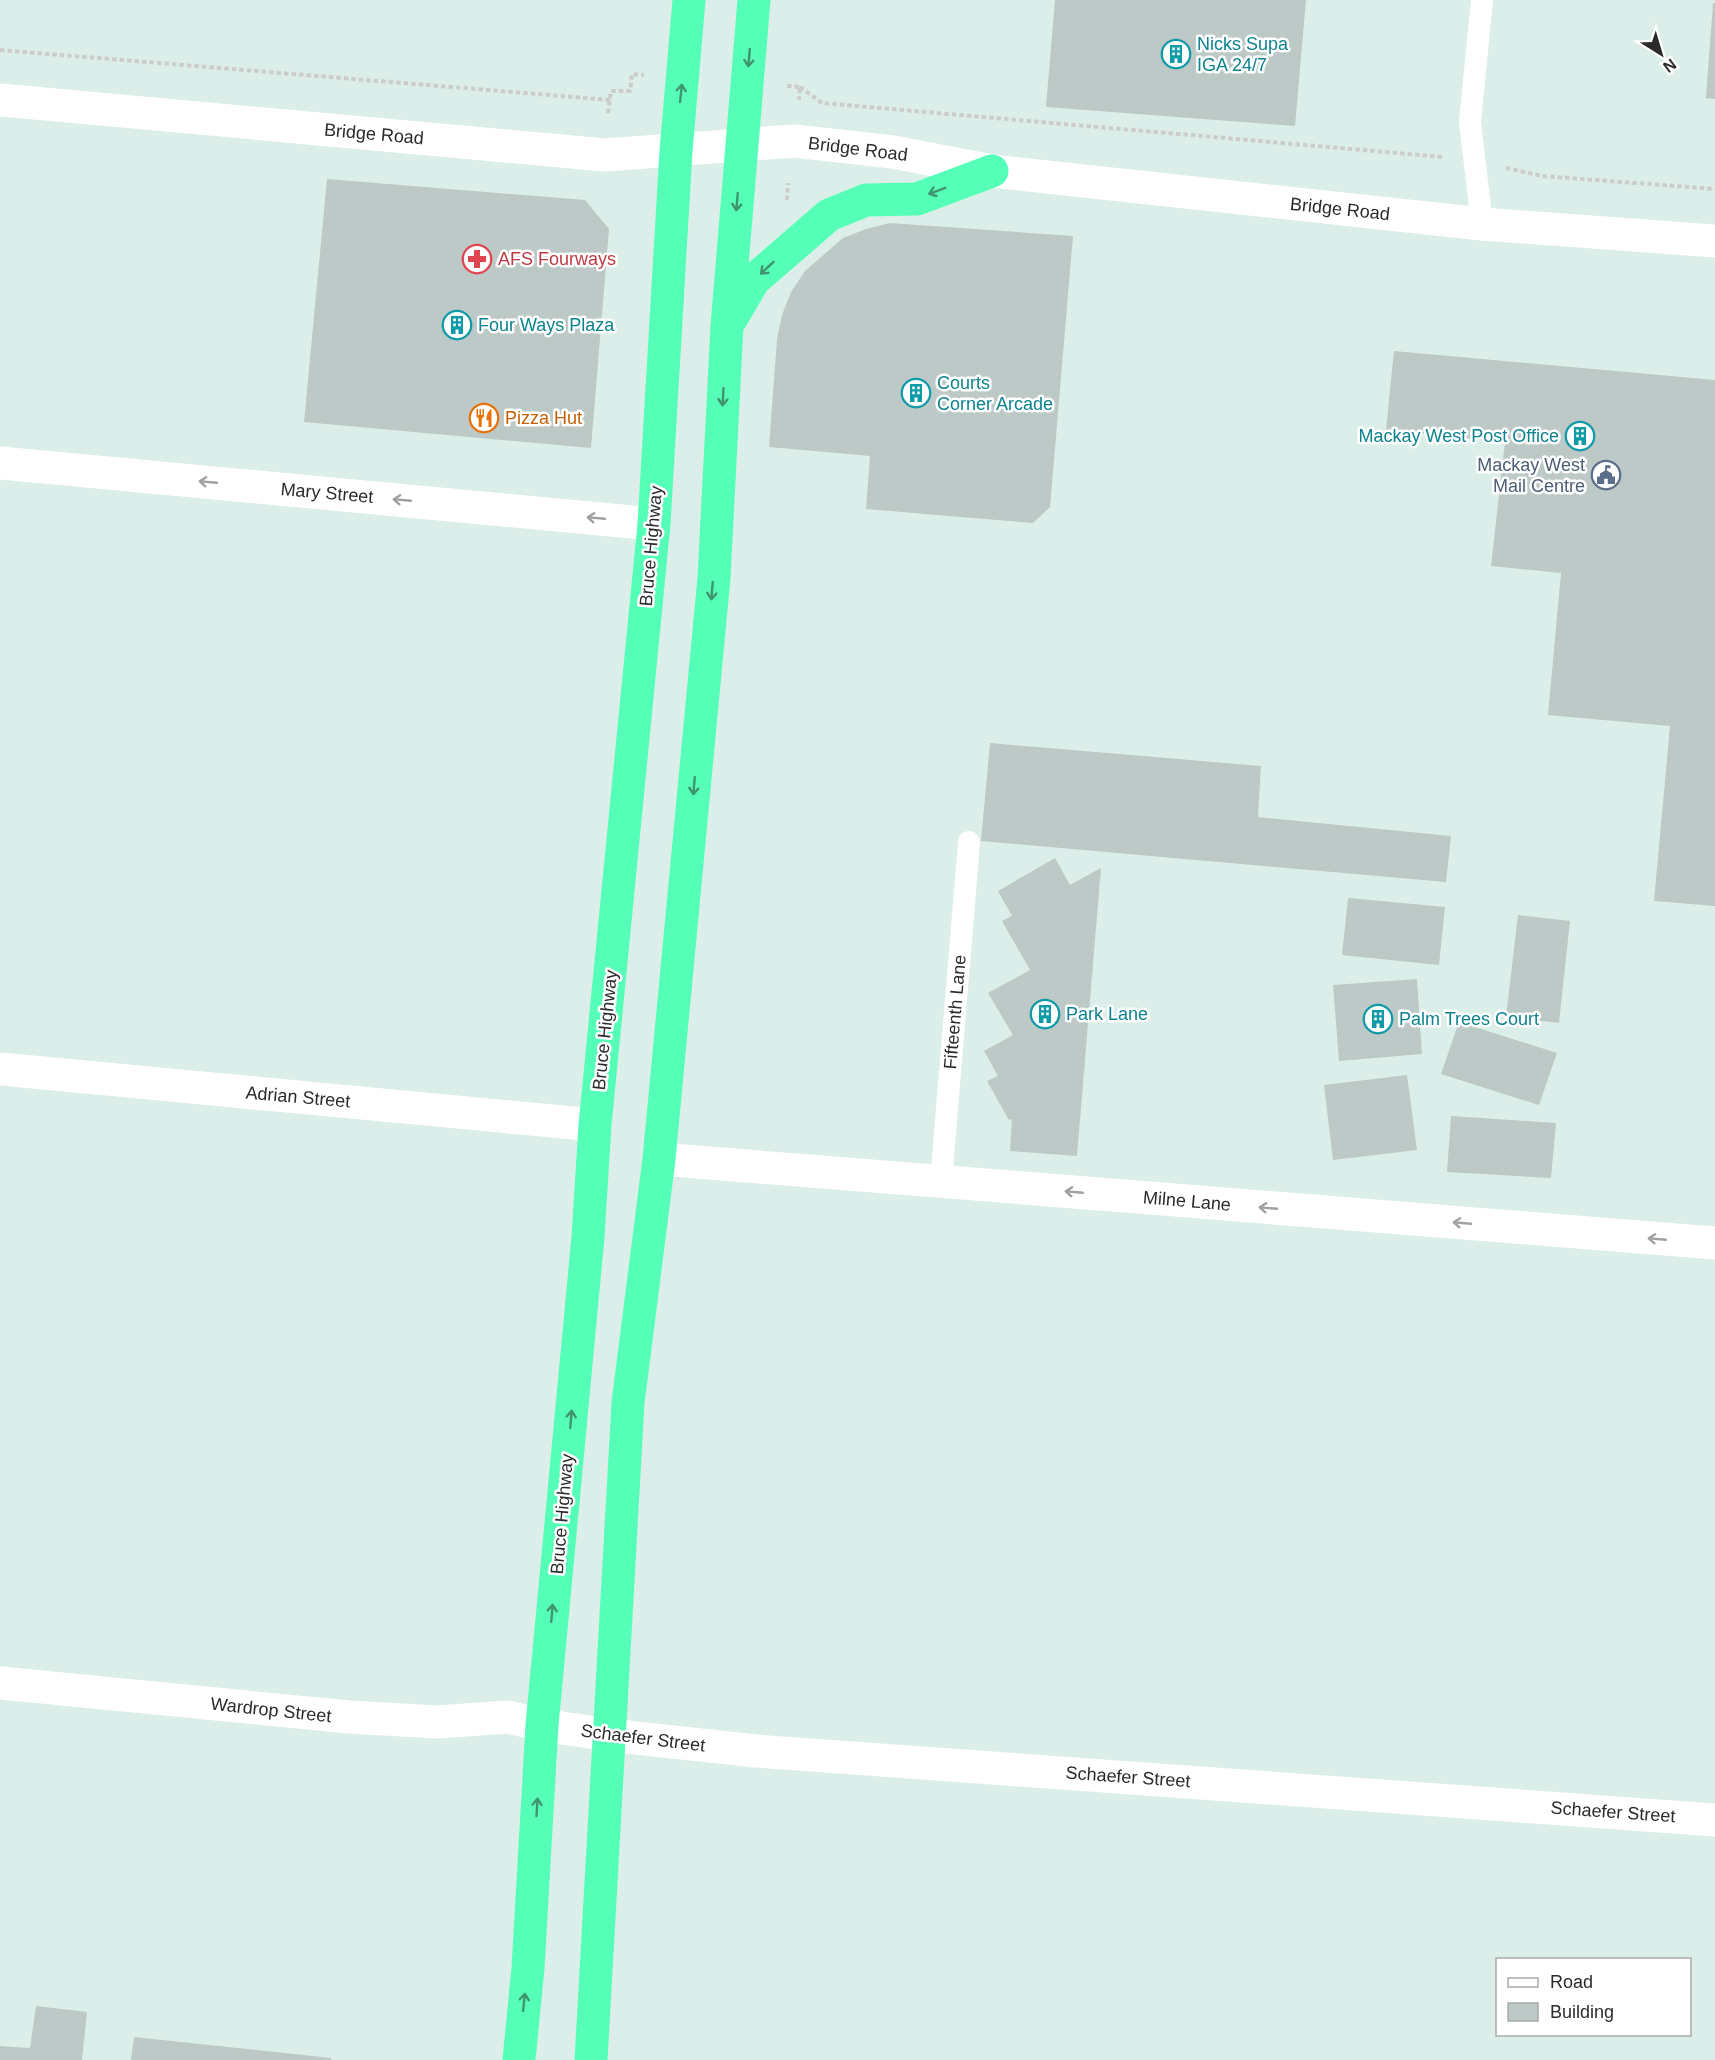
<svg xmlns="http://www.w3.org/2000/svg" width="1715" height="2060" font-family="Arial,sans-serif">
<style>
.building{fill:#bcc9c6}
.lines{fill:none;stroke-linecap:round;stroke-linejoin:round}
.path{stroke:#ccc;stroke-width:4;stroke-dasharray:4.5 3;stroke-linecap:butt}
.lane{stroke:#fff;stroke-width:22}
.street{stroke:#fff;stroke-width:33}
.secondary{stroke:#fff;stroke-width:33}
.highway{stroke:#56ffb7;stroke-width:33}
.oneway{stroke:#409571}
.oneway2{stroke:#a0a0a0}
.labels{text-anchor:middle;stroke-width:5;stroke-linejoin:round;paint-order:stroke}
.culture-label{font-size:18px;fill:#0d838f;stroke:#fff;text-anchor:start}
.street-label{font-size:18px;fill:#2b2b2b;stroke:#fff}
.health-label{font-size:18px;fill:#be3a42;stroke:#fff;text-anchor:start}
.food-label{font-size:18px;fill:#c56008;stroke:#fff;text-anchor:start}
.service-label{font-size:18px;fill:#4e5e75;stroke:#fff;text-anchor:end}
</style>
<rect width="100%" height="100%" fill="#dceee9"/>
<g class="building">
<polygon points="1055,0 1306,0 1295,126 1046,107"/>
<polygon points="1713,3 1715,3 1715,99 1706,98"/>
<polygon points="327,179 585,200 609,229 591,448 304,422"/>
<polygon points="890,223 1073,236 1050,507 1033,523 866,509 870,456 769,447 777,339 782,315 791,292 805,271 843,238 866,229"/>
<polygon points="1394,351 1715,380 1715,906 1654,901 1670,726 1548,715 1561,573 1491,566 1505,442 1386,430"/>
<polygon points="990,743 1261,766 1258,817 1451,836 1446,882 981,841"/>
<polygon points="1055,858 1070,885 1101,868 1077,1156 1010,1151 1012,1119 1009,1120 987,1081 998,1076 984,1051 1013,1035 988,993 1030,970 1002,921 1012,916 998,891"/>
<polygon points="1348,898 1445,907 1439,965 1342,955"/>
<polygon points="1518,915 1570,921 1559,1023 1506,1017"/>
<polygon points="1417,979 1422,1054 1339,1061 1333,985"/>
<polygon points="1459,1022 1557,1053 1539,1105 1441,1074"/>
<polygon points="1407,1075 1417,1150 1333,1160 1324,1085"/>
<polygon points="1451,1116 1556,1123 1551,1178 1447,1172"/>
<polygon points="36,2006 87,2012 82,2060 0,2060 0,2046 30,2048"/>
<polygon points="134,2037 331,2058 331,2060 131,2060"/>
</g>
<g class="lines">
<g class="path">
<polyline points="0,50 610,100"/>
<polyline points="787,86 800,87 799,100"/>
<polyline points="800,87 822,103 1443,157"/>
<polyline points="608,113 611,91 630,91 632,74 644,75"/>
<polyline points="1506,168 1542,176 1715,189"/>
<polyline points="787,200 788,183"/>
</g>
<g class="lane">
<polyline points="1482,224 1470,122 1482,0"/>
<polyline points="941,1182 969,842"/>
</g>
<g class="street">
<polyline points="0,463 654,524"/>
<polyline points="0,1069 595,1125"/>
<polyline points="659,1159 1715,1243"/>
<polyline points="0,1683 349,1717 437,1722 508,1717 542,1725"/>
</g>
<g class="secondary">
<polyline points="0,100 605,155 794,141 893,152 992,171 1482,224 1715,241"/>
<polyline points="542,1725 609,1735 756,1751 1715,1820"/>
</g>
<g class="highway">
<polyline points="731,319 754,280 829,215 866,200 917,199 992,171"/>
<polyline points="519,2060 528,1968 542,1725 588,1237 595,1125 654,524 676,151 689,0"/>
<polyline points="591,2060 628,1403 659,1159 714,578 727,326 754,0"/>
</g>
</g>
<defs><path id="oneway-shaft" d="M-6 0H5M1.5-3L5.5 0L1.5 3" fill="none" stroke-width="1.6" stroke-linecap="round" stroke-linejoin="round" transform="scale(1.5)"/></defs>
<g class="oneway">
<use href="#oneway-shaft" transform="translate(749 58) rotate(95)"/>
<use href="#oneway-shaft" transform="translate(681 93) rotate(-84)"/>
<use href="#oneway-shaft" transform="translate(937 191) rotate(160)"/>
<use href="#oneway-shaft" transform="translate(737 202) rotate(95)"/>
<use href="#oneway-shaft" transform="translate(767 268) rotate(137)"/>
<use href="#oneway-shaft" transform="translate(723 397) rotate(93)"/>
<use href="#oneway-shaft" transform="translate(712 591) rotate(95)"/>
<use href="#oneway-shaft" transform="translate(694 786) rotate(95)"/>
<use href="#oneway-shaft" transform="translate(571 1419) rotate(-85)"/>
<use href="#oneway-shaft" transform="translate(552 1613) rotate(-85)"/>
<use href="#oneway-shaft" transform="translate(537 1807) rotate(-87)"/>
<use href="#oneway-shaft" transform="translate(524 2002) rotate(-84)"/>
</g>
<g class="oneway2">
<use href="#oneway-shaft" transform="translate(208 482) rotate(-175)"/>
<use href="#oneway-shaft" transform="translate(402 500) rotate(-175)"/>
<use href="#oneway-shaft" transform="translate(596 518) rotate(-175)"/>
<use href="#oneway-shaft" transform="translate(1074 1192) rotate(-175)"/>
<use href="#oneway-shaft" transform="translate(1268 1208) rotate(-175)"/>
<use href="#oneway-shaft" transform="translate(1462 1223) rotate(-175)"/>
<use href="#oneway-shaft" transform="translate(1657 1239) rotate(-175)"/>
</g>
<defs>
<g id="building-ring" transform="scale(1.5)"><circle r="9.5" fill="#fff" stroke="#0f9aa8" stroke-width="1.5"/><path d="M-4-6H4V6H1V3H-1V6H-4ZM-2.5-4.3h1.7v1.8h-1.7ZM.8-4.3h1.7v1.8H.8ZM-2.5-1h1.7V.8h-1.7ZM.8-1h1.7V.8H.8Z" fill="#0f9aa8"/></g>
<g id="pharmacy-ring" transform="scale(1.5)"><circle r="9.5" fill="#fff" stroke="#e0444e" stroke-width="1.5"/><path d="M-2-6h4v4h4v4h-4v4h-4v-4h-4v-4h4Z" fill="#e0444e"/></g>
<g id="restaurant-ring" transform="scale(1.5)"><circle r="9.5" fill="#fff" stroke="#e8710a" stroke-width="1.5"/><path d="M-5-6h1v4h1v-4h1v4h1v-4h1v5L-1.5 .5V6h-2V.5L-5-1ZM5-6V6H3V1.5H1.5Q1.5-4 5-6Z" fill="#e8710a"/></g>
<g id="civic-ring" transform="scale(1.5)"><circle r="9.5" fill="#fff" stroke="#5c6f8a" stroke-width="1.5"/><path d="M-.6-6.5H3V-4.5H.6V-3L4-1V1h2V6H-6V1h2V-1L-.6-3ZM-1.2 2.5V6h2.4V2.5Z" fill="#5c6f8a"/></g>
</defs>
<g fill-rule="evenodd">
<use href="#building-ring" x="1176" y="54"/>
<use href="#pharmacy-ring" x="477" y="259"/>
<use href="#building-ring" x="457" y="325"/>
<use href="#building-ring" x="916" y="393"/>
<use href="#restaurant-ring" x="484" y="418"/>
<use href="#building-ring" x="1580" y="436"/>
<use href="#civic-ring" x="1606" y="475"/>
<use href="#building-ring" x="1045" y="1014"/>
<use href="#building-ring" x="1378" y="1019"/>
</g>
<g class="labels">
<g class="culture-label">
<text x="1197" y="50">Nicks Supa<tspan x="1197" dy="21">IGA 24/7</tspan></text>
<text x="478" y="331">Four Ways Plaza</text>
<text x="937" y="389">Courts<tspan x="937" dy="21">Corner Arcade</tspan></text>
<text x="1559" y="442" text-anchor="end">Mackay West Post Office</text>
<text x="1066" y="1020">Park Lane</text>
<text x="1399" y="1025">Palm Trees Court</text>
</g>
<g class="street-label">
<text transform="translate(374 134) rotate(5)" y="6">Bridge Road</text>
<text transform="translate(858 149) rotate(7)" y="6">Bridge Road</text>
<text transform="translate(1340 209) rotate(6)" y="6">Bridge Road</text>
<text transform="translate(327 493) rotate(5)" y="6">Mary Street</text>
<text transform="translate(651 546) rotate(-85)" y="6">Bruce Highway</text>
<text transform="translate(955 1012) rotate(-85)" y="6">Fifteenth Lane</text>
<text transform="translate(605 1030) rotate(-84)" y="6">Bruce Highway</text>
<text transform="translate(298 1097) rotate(5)" y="6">Adrian Street</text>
<text transform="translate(1187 1201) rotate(5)" y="6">Milne Lane</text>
<text transform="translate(562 1514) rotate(-85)" y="6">Bruce Highway</text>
<text transform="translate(271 1710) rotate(6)" y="6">Wardrop Street</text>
<text transform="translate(643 1738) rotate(7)" y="6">Schaefer Street</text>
<text transform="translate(1128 1777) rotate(4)" y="6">Schaefer Street</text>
<text transform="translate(1613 1812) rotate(4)" y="6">Schaefer Street</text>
</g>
<g class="health-label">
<text x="498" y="265">AFS Fourways</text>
</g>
<g class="food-label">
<text x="505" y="424">Pizza Hut</text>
</g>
<g class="service-label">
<text x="1585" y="471">Mackay West<tspan x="1585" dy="21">Mail Centre</tspan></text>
</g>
</g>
<rect x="1496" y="1958" width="195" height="78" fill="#ffffff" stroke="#aaaaaa" stroke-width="1.5"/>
<rect x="1508" y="1978" width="30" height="9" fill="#ffffff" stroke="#aaaaaa" stroke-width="1.5"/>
<text x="1550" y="1988" font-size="18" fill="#2b2b2b">Road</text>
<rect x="1508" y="2003" width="30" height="18" fill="#bcc9c6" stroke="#aaaaaa" stroke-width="1.5"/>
<text x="1550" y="2018" font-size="18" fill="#2b2b2b">Building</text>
<g transform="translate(1661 54) rotate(143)" stroke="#ffffff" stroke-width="4.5" paint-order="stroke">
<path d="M0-4.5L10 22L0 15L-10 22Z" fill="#2b2b2b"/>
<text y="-9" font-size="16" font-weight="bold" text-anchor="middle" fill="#2b2b2b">N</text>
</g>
</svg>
